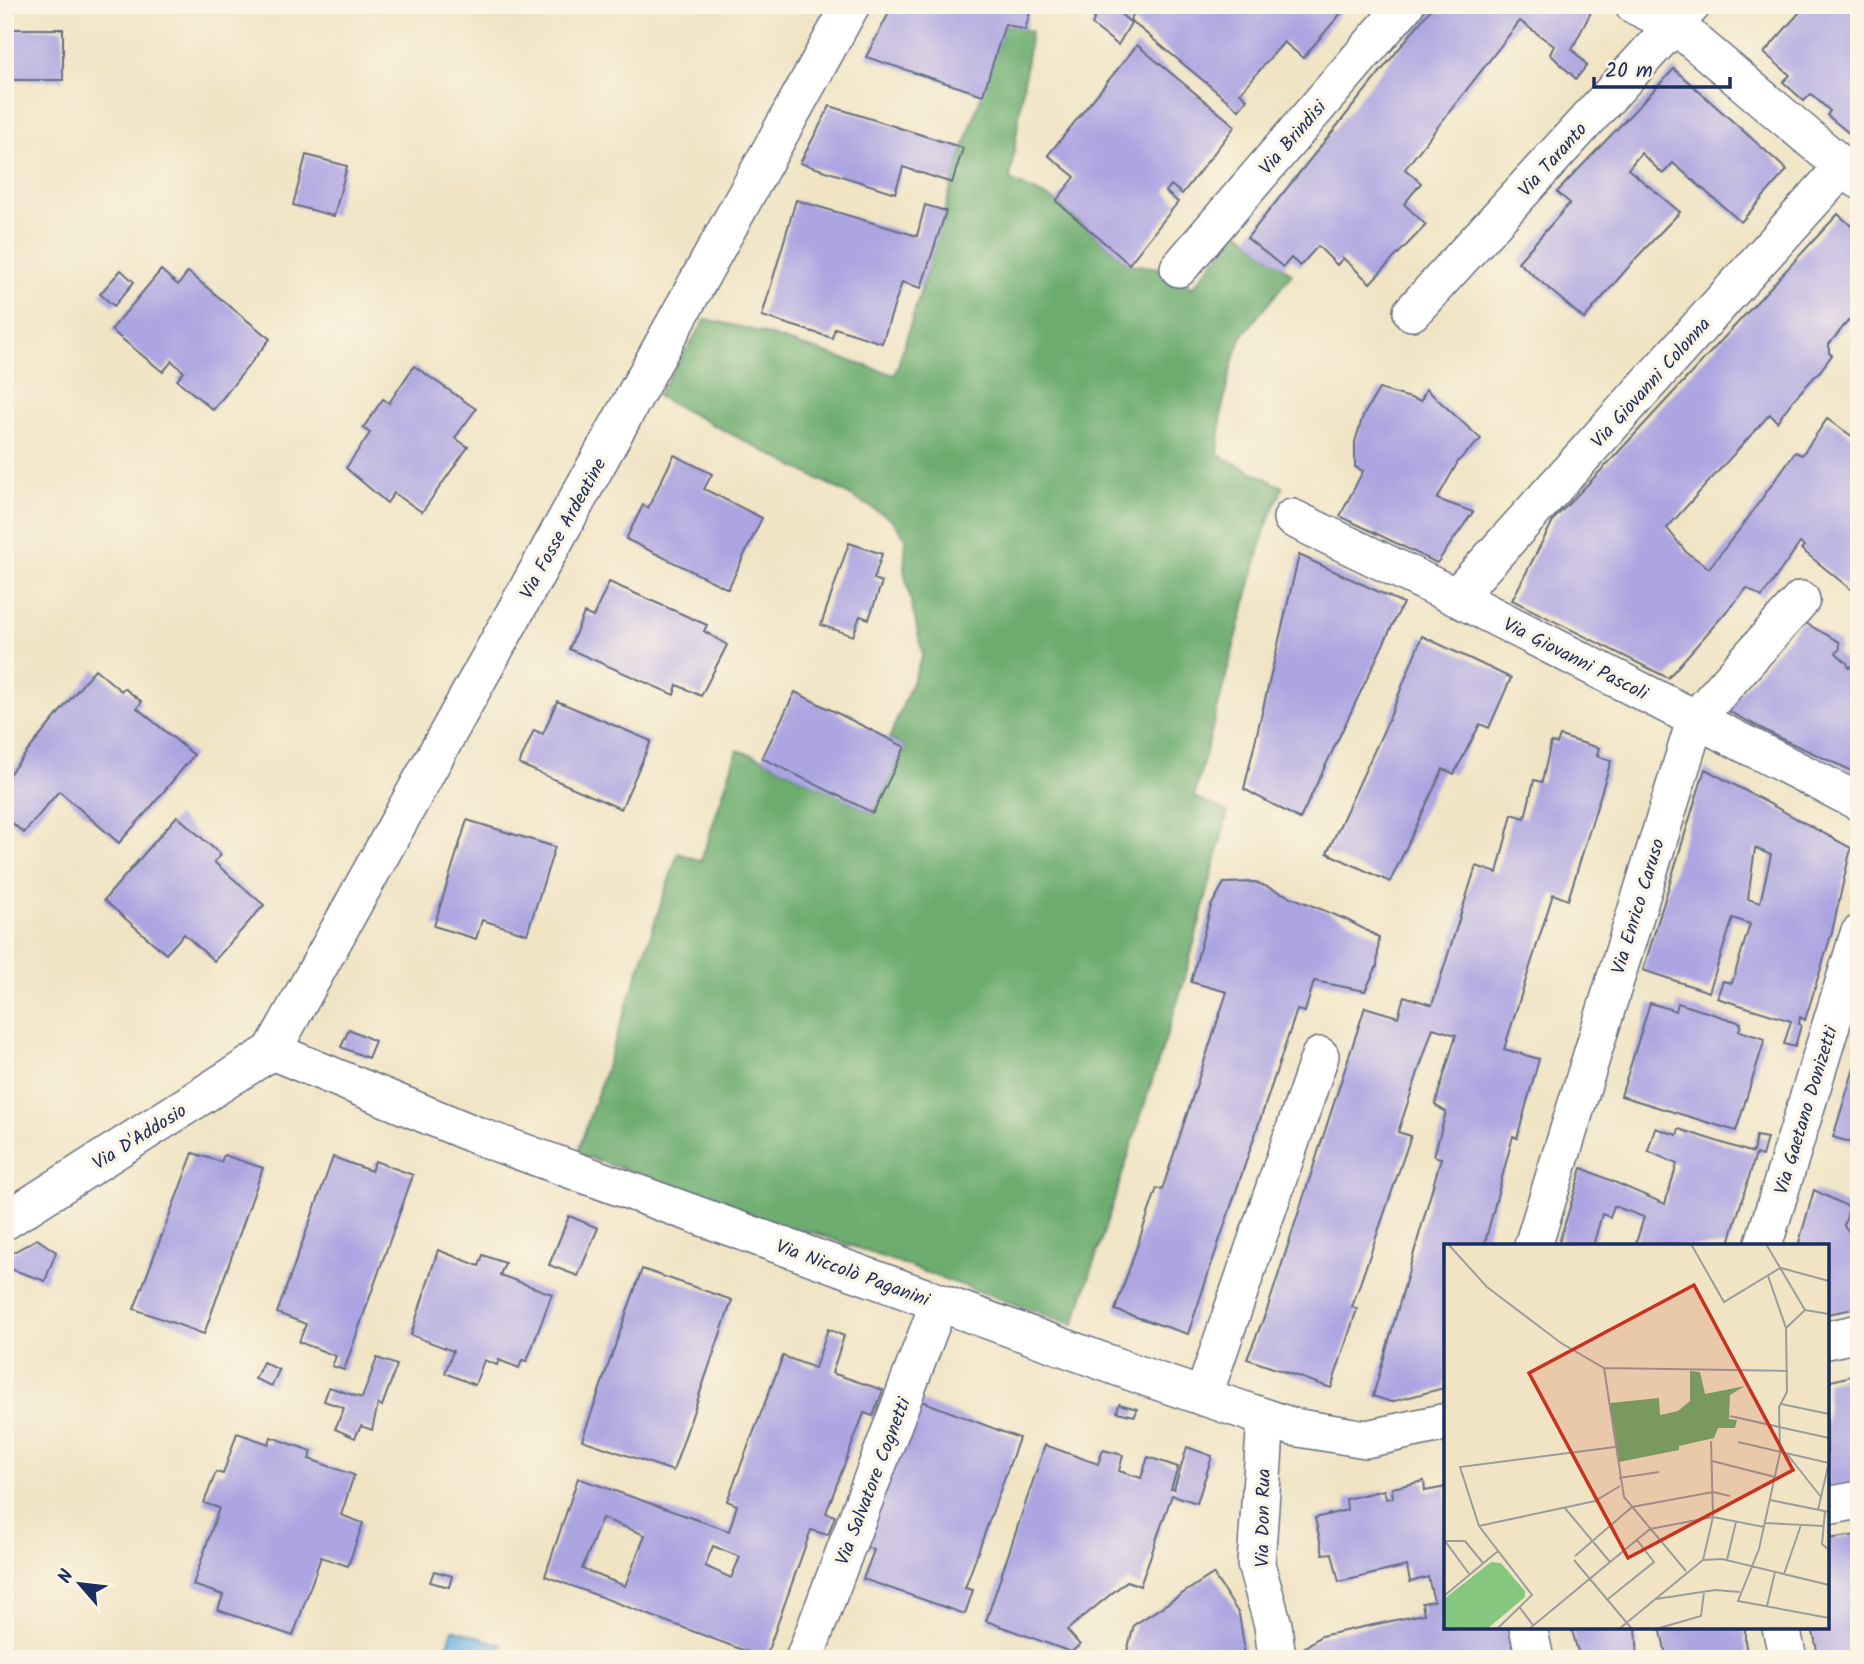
<svg xmlns="http://www.w3.org/2000/svg" width="1864" height="1664" font-family="Kalam,sans-serif">
<style>
.forest{fill:#6cac6e;stroke:#446e66;stroke-width:2}
.water{fill:#6db6e5;stroke:#4472a2;stroke-width:2}
.building{fill:#ada5e1;fill-rule:evenodd}
.lines{fill:none;stroke-linecap:round;stroke-linejoin:round}
.street-casing{stroke:#666e82;stroke-width:40}
.street{stroke:#fff;stroke-width:37}
.labels{text-anchor:middle;stroke-width:7;stroke-linejoin:round;paint-order:stroke}
.street-label{font-size:19px;fill:#1b2f5e;stroke:#fcf5e5}
.inset-road{fill:none;stroke:#9b9c9c;stroke-width:2}
.view{fill:#c8321e;fill-opacity:0.15;stroke:#c8321e;stroke-width:3.5}
.inset-edge{fill:none;stroke:#1b2f5e;stroke-width:3.5}
</style>
<rect width="100%" height="100%" fill="#fcf5e5"/>
<filter id="ink" filterUnits="userSpaceOnUse"><feTurbulence type="fractalNoise" baseFrequency=".0143" numOctaves="2"/><feDisplacementMap in="SourceGraphic" scale="14" xChannelSelector="R" yChannelSelector="G"/><feConvolveMatrix kernelMatrix="1 2 1 2 8 2 1 2 1" color-interpolation-filters="sRGB"/></filter>
<filter id="wash" filterUnits="userSpaceOnUse"><feTurbulence type="fractalNoise" baseFrequency=".00686" numOctaves="4" result="noise"/><feDisplacementMap in="SourceGraphic" scale="28" xChannelSelector="R" yChannelSelector="G"/><feGaussianBlur stdDeviation="1.57" result="paint"/><feColorMatrix in="noise" values="0 0 0 0 0 0 0 0 0 0 0 0 0 0 0 0 0 1.4 0 .05"/><feComposite in="paint" operator="in"/></filter>
<g filter="url(#wash)">
<rect width="100%" height="100%" fill="#f0e4c5"/>
<polygon class="forest" points="1005,24 1031,31 1010,180 1056,201 1129,264 1160,268 1193,287 1238,231 1292,274 1242,336 1232,364 1222,409 1218,455 1283,487 1265,529 1194,797 1228,812 1185,978 1074,1325 818,1234 783,1227 693,1191 577,1154 678,853 701,861 737,750 762,758 873,813 905,747 889,739 923,655 904,570 906,538 891,519 844,492 657,396 706,319 752,330 895,375 945,211 952,183"/>
<polygon class="water" points="453,1629 502,1645 497,1659 443,1659"/>
<g id="blocks">
<g class="building">
<polygon points="893,5 1032,5 1025,30 1005,24 983,95 866,57"/>
<polygon points="1099,5 1110,5 1131,23 1118,45 1092,25"/>
<polygon points="1139,5 1225,6 1348,5 1303,58 1284,42 1240,93 1247,99 1239,110 1130,20"/>
<polygon points="1434,5 1581,5 1592,10 1572,49 1587,65 1576,79 1550,54 1554,46 1520,21 1405,169 1421,183 1404,204 1426,225 1370,283 1343,258 1337,265 1318,246 1300,266 1291,258 1283,267 1247,238"/>
<polygon points="1806,5 1859,5 1859,124 1850,134 1827,115 1830,111 1811,94 1804,101 1783,82 1790,75 1764,53"/>
<rect x="7" y="29" width="56" height="51"/>
<polygon points="1137,45 1235,126 1182,194 1171,185 1166,192 1178,202 1129,264 1056,201 1075,177 1048,155"/>
<polygon points="1674,69 1787,170 1741,222 1673,163 1663,174 1641,153 1628,169 1680,212 1638,256 1584,319 1518,262 1570,203 1557,192"/>
<polygon points="830,106 963,148 952,183 903,167 895,193 800,163"/>
<polygon points="306,155 347,166 334,216 293,205"/>
<polygon points="796,200 917,236 925,205 946,211 921,288 902,282 882,343 835,328 832,338 762,316"/>
<polygon points="1838,214 1859,233 1859,308 1829,344 1829,353 1832,355 1820,371 1793,400 1777,422 1770,414 1667,528 1686,552 1709,568 1743,525 1795,452 1802,455 1827,419 1859,441 1859,596 1801,549 1804,546 1800,543 1762,597 1747,588 1668,678 1512,600 1554,519 1612,459"/>
<polygon points="121,270 134,282 114,306 100,294"/>
<polygon points="161,270 178,285 188,272 270,339 213,410 177,380 184,372 172,361 163,372 111,330"/>
<polygon points="414,366 476,409 455,438 468,447 422,512 394,493 387,503 346,468 370,433 363,428 383,399 389,403"/>
<polygon points="1379,389 1421,401 1426,389 1481,439 1459,460 1437,499 1473,512 1437,563 1340,516 1363,471 1355,467 1355,442 1363,416"/>
<polygon points="674,455 712,474 704,489 762,518 728,589 626,539 643,505 648,508"/>
<polygon points="849,543 882,554 874,579 882,582 869,619 860,616 853,636 821,625"/>
<polygon points="1299,555 1403,603 1300,819 1244,789"/>
<polygon points="609,582 707,625 704,631 727,645 701,696 677,685 674,695 569,649 584,613 593,617"/>
<polygon points="1802,621 1839,642 1840,648 1836,653 1847,663 1849,668 1851,666 1856,670 1859,667 1859,774 1784,740 1726,710"/>
<polygon points="1422,636 1511,678 1489,728 1480,724 1454,774 1443,769 1390,882 1327,853 1389,719"/>
<polygon points="95,669 121,691 124,688 142,702 137,708 194,755 151,807 119,843 59,791 24,833 5,817 5,779"/>
<polygon points="795,692 905,747 873,813 762,758"/>
<polygon points="557,701 651,741 621,809 519,764 534,730 543,734"/>
<polygon points="1560,736 1599,748 1597,756 1611,761 1568,900 1553,894 1504,1049 1539,1059 1517,1138 1513,1136 1484,1246 1446,1246 1446,1381 1444,1388 1391,1402 1373,1396 1441,1158 1434,1156 1446,1112 1435,1105 1456,1035 1433,1028 1398,1132 1411,1136 1352,1307 1357,1309 1331,1388 1247,1359 1267,1310 1365,1007 1398,1017 1404,996 1432,1005 1476,866 1497,873 1512,814 1525,818 1534,780 1542,782 1551,742 1557,744"/>
<path d="M1705,769L1851,848L1832,932L1805,1020L1800,1017L1799,1024L1801,1025L1795,1047L1784,1044L1791,1021L1717,998L1723,981L1732,983L1750,924L1733,918L1709,992L1643,970ZM1755,848L1771,855L1760,903L1748,899Z"/>
<polygon points="177,816 221,855 214,862 264,905 214,961 184,934 166,954 104,900"/>
<polygon points="467,820 555,847 527,934 482,920 476,939 434,926"/>
<polygon points="1255,882 1347,920 1379,937 1377,966 1365,991 1314,981 1305,1012 1297,1010 1188,1334 1115,1310 1157,1188 1162,1190 1227,992 1191,982 1211,906 1224,883"/>
<polygon points="1650,1003 1676,1011 1678,1003 1741,1023 1739,1031 1765,1039 1736,1131 1621,1096"/>
<polygon points="349,1029 375,1041 368,1058 341,1047"/>
<polygon points="1858,1055 1859,1055 1859,1145 1833,1137"/>
<polygon points="1655,1128 1677,1135 1679,1129 1753,1153 1756,1136 1767,1138 1762,1156 1756,1154 1728,1246 1635,1246 1644,1217 1614,1206 1610,1217 1602,1214 1593,1246 1558,1246 1582,1168 1665,1204 1677,1164 1648,1151"/>
<polygon points="193,1153 221,1162 224,1155 263,1168 204,1334 134,1309"/>
<polygon points="333,1157 371,1171 375,1161 413,1175 344,1370 332,1366 336,1356 299,1342 306,1324 277,1313"/>
<polygon points="1814,1190 1849,1207 1844,1226 1854,1240 1859,1237 1859,1308 1827,1314 1827,1246 1798,1246"/>
<polygon points="569,1216 598,1228 578,1276 549,1265"/>
<polygon points="37,1239 56,1252 45,1281 5,1267 5,1257"/>
<polygon points="438,1250 479,1266 483,1255 505,1263 500,1275 552,1294 527,1361 522,1360 519,1368 499,1360 497,1365 484,1360 475,1385 445,1373 453,1351 411,1335"/>
<polygon points="642,1269 732,1300 673,1471 582,1440"/>
<path d="M828,1329L844,1336L832,1373L883,1390L873,1416L864,1413L826,1513L835,1516L828,1535L811,1530L765,1659H748L751,1653L545,1576L578,1478L729,1531L737,1505L727,1501L783,1356L815,1368ZM602,1518L645,1535L625,1586L582,1569ZM713,1546L740,1557L731,1578L705,1566Z"/>
<polygon points="377,1358 397,1365 382,1406 378,1404 372,1430 361,1426 355,1438 335,1429 344,1408 324,1401 329,1387 362,1398"/>
<polygon points="263,1362 279,1370 272,1386 255,1379"/>
<polygon points="1859,1374 1859,1481 1827,1487 1827,1382"/>
<polygon points="919,1400 1019,1438 965,1588 973,1590 965,1614 863,1579 874,1550 865,1547"/>
<polygon points="1119,1404 1137,1409 1135,1416 1117,1412"/>
<polygon points="237,1433 269,1444 271,1437 312,1451 309,1459 354,1475 341,1515 363,1523 348,1566 321,1557 293,1636 218,1610 223,1595 193,1585 219,1508 204,1503 216,1472 223,1474"/>
<polygon points="1045,1445 1098,1464 1103,1450 1123,1455 1119,1471 1141,1478 1148,1457 1178,1467 1171,1489 1174,1489 1187,1447 1212,1456 1197,1503 1172,1495 1140,1586 1127,1581 1067,1630 1080,1645 1071,1652 986,1621"/>
<polygon points="1424,1481 1425,1491 1446,1487 1446,1627 1509,1627 1515,1659 1288,1659 1321,1636 1424,1614 1422,1603 1434,1601 1428,1577 1410,1582 1407,1566 1339,1582 1332,1553 1323,1554 1315,1518 1347,1510 1346,1499 1384,1490 1386,1499 1393,1498 1392,1488"/>
<polygon points="1859,1535 1859,1659 1819,1659 1812,1627 1827,1627 1827,1539"/>
<polygon points="434,1571 452,1576 449,1587 430,1582"/>
<polygon points="1213,1574 1239,1614 1244,1645 1242,1659 1140,1659 1126,1655 1134,1625"/>
<polygon points="1571,1627 1636,1627 1638,1659 1580,1659"/>
<polygon points="1660,1627 1745,1627 1745,1641 1748,1659 1667,1659"/>
</g>
</g>
</g>
<g filter="url(#ink)">
<use href="#blocks" fill-opacity="0" stroke="#666e82" stroke-width="2"/>
<g class="lines">
<g class="street-casing">
<g id="street">
<polyline points="1634,5 1675,25 1859,180"/>
<polyline points="1179,268 1405,5"/>
<polyline points="1412,312 1692,5"/>
<polyline points="1292,518 1456,597 1859,802"/>
<polyline points="1456,597 1843,167"/>
<polyline points="272,1051 478,1136 1154,1380 1293,1427 1366,1439 1446,1422"/>
<polyline points="5,1221 272,1051 851,5"/>
<polyline points="1533,1246 1696,718 1801,600"/>
<polyline points="1763,1246 1859,934"/>
<polyline points="1827,1340 1859,1333"/>
<polyline points="1203,1397 1320,1056"/>
<polyline points="1266,1418 1256,1564 1273,1625 1277,1659"/>
<polyline points="1827,1506 1859,1500"/>
<polyline points="1528,1627 1535,1659"/>
<polyline points="1781,1627 1788,1659"/>
<polyline points="804,1659 939,1303"/>
</g>
</g>
<use href="#street" class="street"/>
</g>
</g>
<g class="labels">
<g class="street-label">
<text transform="translate(1292 137) rotate(-49)" y="7">Via Brindisi</text>
<text transform="translate(1552 159) rotate(-48)" y="7">Via Taranto</text>
<text transform="translate(1650 382) rotate(-48)" y="7">Via Giovanni Colonna</text>
<text transform="translate(562 528) rotate(-61)" y="7">Via Fosse Ardeatine</text>
<text transform="translate(1576 658) rotate(27)" y="7">Via Giovanni Pascoli</text>
<text transform="translate(1637 906) rotate(-73)" y="7">Via Enrico Caruso</text>
<text transform="translate(1805 1110) rotate(-73)" y="7">Via Gaetano Donizetti</text>
<text transform="translate(139 1136) rotate(-32)" y="7">Via D'Addosio</text>
<text transform="translate(853 1272) rotate(20)" y="7">Via Niccolò Paganini</text>
<text transform="translate(872 1481) rotate(-69)" y="7">Via Salvatore Cognetti</text>
<text transform="translate(1262 1518) rotate(-89)" y="7">Via Don Rua</text>
</g>
</g>
<g transform="translate(1444 1244)">
<rect width="385" height="385" fill="#f0e4c5"/>
<path d="M47,318L57,319L81,347V353L43,385H0V355Z" fill="#86c77f"/>
<path d="M246,127L256,128L261,150L301,142L286,151L285,175L293,176L291,184H274L270,194L235,202V206L175,218L166,159L215,154L216,171L234,167L246,157Z" fill="#6cac6e"/>
<path class="inset-road" d="M4,0L43,43L117,99L160,124L344,127M247,0L280,58L336,24M322,0L361,66M337,24L385,37M324,32L342,84L343,148L335,163L336,209L315,305L294,357L385,374M342,84L361,66L385,70M160,124L180,253L242,327M337,160L385,170M286,172L385,194M294,198L385,219M343,210L377,253M268,217L331,233M175,234L215,228M326,256L385,268M120,263L166,318M374,266L385,218M381,267L378,300L385,306M321,279L380,282M35,282L151,257L176,242M131,312L188,263L269,248L286,252M130,316L188,385M259,316L269,273L267,197M283,316L292,278M340,330L357,281M26,331L1,297H21L39,319M0,352L54,307M164,355L210,318L193,296M212,355L271,346L296,348M323,362L331,328M76,364L89,381M53,385L88,351L35,282L16,223L171,203M85,385L206,285L269,273L320,283M175,385L259,316L278,315L385,341M212,385L257,372L260,348"/>
<path class="view" d="M250,41L349,226L184,314L85,129Z"/>
<rect width="385" height="385" class="inset-edge"/>
</g>
<rect width="1864" height="1664" fill="none" stroke="#fcf5e5" stroke-width="28"/>
<g transform="translate(80 1584) rotate(298)" stroke="#fcf5e5" stroke-width="5" paint-order="stroke">
<path d="M0-5L12 26L0 18L-12 26Z" fill="#1b2f5e"/>
<text y="-10" font-size="19" font-weight="bold" text-anchor="middle" fill="#1b2f5e">N</text>
</g>
<path d="M1594 77v10h136v-10" fill="none" stroke="#1b2f5e" stroke-width="3.5"/>
<text x="1605" y="77" font-size="21" fill="#1b2f5e" stroke="#fcf5e5" stroke-width="5" paint-order="stroke">20 m</text>
</svg>
